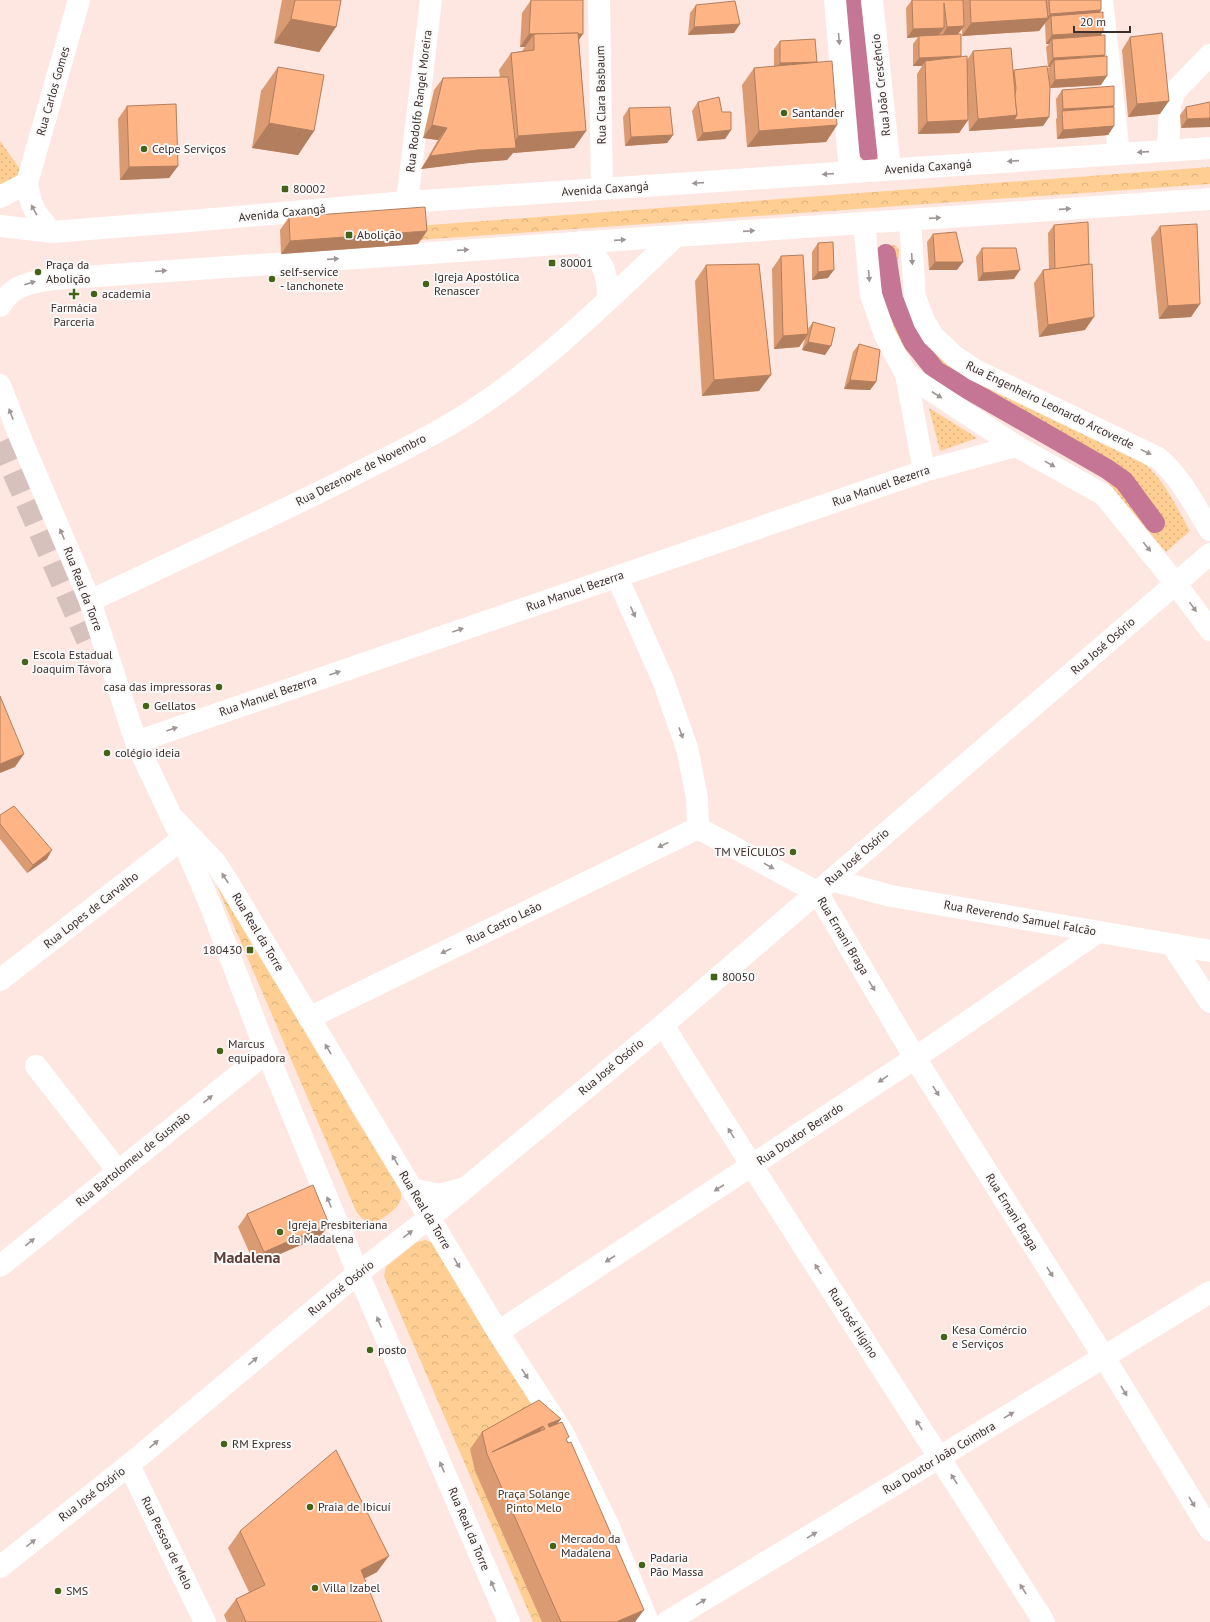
<svg xmlns="http://www.w3.org/2000/svg" width="1210" height="1622" font-family="'PT Sans',sans-serif">
<style>
.grass{fill:url(#grass-dots)}
.park{fill:url(#park-crowns)}
.lines{fill:none;stroke-linecap:round;stroke-linejoin:round}
.canal{stroke:#c67695;stroke-width:20}
.primary-tunnel{stroke:#d7c1bc;stroke-width:22;stroke-dasharray:22 11;stroke-linecap:butt}
.street{stroke:#fff;stroke-width:22}
.secondary{stroke:#fff;stroke-width:22}
.primary{stroke:#fff;stroke-width:22}
.wall{fill:#db9b72;fill-rule:evenodd}
.shaded-wall{fill:#b27e5d}
.building{fill:#ffb485;stroke:#b27e5d;fill-rule:evenodd}
.oneway{fill:#9e9694}
.poi-dot{fill:#456317;stroke:#f9f9f9;stroke-width:1.5}
.labels{text-anchor:middle;stroke-width:4;stroke-linejoin:round;paint-order:stroke}
.street-label{font-size:12px;fill:#3c2e2a;stroke:#f9f9f9}
.poi-label{font-size:12px;fill:#3c2e2a;stroke:#f9f9f9;text-anchor:start}
.park-label{font-size:12px;fill:#4e3719;stroke:#f9f9f9}
.district-label{font-size:16px;font-weight:bold;fill:#5f4039;stroke:#f9f9f9}
</style>
<defs>
<pattern id="grass-dots" width="8" height="8" patternUnits="userSpaceOnUse"><rect width="8" height="8" fill="#fece93"/><path d="M2 2h.1M6 6h.1" fill="none" stroke="#dbb17f" stroke-width="1.8" stroke-linecap="round"/></pattern>
<pattern id="park-crowns" width="20" height="18" patternUnits="userSpaceOnUse"><rect width="20" height="18" fill="#fece93"/><path d="M2 6a3 3 0 1 1 6 0M12 15a3 3 0 1 1 6 0" fill="none" stroke="#dbb17f"/></pattern>
</defs>
<rect width="100%" height="100%" fill="#fee6e1"/>
<g class="grass">
<polygon points="0,141 22,172 23,176 0,193"/>
<path d="M894,245C896,246 899,248 899,252C899,257 897,262 897,267C897,275 897,284 899,292C908,327 926,346 953,369L1121,450C1132,457 1146,463 1154,473C1169,490 1179,512 1190,531L1166,552L1105,479L931,374L904,349L893,329L885,308L877,247Z"/>
<polygon points="929,408 977,438 940,451"/>
</g>
<g class="park">
<polygon points="854,0 868,0 882,160 865,160"/>
<polygon points="1210,167 1210,184 418,240 417,226"/>
<path d="M204,856L306,1027L352,1112L400,1189C404,1200 398,1206 390,1213C377,1223 367,1227 356,1211Z"/>
<polygon points="426,1240 434,1244 576,1477 636,1622 533,1622 384,1276 386,1267 417,1242"/>
</g>
<g class="lines">
<g class="canal">
<polyline points="851,0 869,152"/>
<polyline points="886,254 893,299 913,342 936,371 1107,469 1124,481 1155,523"/>
</g>
<polyline class="primary-tunnel" points="0,442 87,640"/>
<g class="street">
<polyline points="599,0 602,189"/>
<polyline points="835,0 850,172"/>
<polyline points="872,0 890,169"/>
<polyline points="1102,0 1119,154"/>
<polyline points="1168,150 1170,105 1175,91 1210,55"/>
<polyline points="407,202 431,0"/>
<path d="M910,220L915,297L924,321L933,336L954,356L975,370L1158,458C1181,477 1194,505 1210,530"/>
<polyline points="864,223 871,295 885,335 906,374 1016,446 1104,495 1176,584 1210,630"/>
<path d="M581,242C603,263 608,269 608,300"/>
<polyline points="906,374 924,471"/>
<polyline points="617,577 663,680 687,748 697,798 698,828"/>
<path d="M90,601C176,560 262,521 346,479C382,460 419,443 454,422C537,372 607,301 676,236"/>
<polyline points="136,742 924,471 1016,446"/>
<polyline points="175,820 215,862 226,879 498,1332 563,1433 608,1525 648,1622"/>
<polyline points="698,828 817,892 915,1058 1104,1357 1210,1530"/>
<polyline points="831,880 891,896 1210,951"/>
<polyline points="1172,945 1210,1002"/>
<polyline points="0,980 182,839"/>
<polyline points="309,1018 698,828"/>
<path d="M663,1025C788,1225 918,1422 1044,1622"/>
<polyline points="36,1066 118,1171"/>
<polyline points="0,1266 267,1052"/>
<polyline points="498,1332 915,1058 1098,932"/>
<polyline points="129,1465 205,1622"/>
<polyline points="667,1622 940,1457 1210,1292"/>
</g>
<g class="secondary">
<polyline points="0,197 27,183"/>
<path d="M52,232C36,215 30,206 27,183L79,0"/>
</g>
<g class="primary">
<polyline points="0,226 52,232 190,221 407,202 1210,148"/>
<path d="M0,306C12,285 31,282 54,279L1210,199"/>
<polyline points="0,385 20,437 90,601 136,742 182,839 210,904 263,1043 358,1273 509,1622"/>
<polyline points="412,1189 439,1195 462,1189"/>
<polyline points="0,1567 129,1465 358,1273 429,1218 663,1025 1210,554"/>
</g>
</g>
<g class="wall">
<polygon points="282,0 341,0 336,27 319,52 274,43"/>
<polygon points="531,0 579,40 586,131 574,148 513,153 507,160 469,163 421,169 438,140 423,138 434,90 443,78 500,77 499,70 511,53 522,51 525,47 520,47 522,13"/>
<path d="M912,0H1101V10L1100,12L1103,32L1101,35L1104,56L1101,85L1050,88L1049,117L1043,126L969,131L968,113V120L959,133L918,134L917,74L922,66H913V44L918,37L907,38L906,8ZM1045,22H1046L1045,24L1046,44H1049L1046,47L1048,67H1050L1048,68L1049,82L1014,70L1013,72L973,51L967,60L961,57L958,34L962,29V36L1039,31Z"/>
<polygon points="696,5 734,33 688,35 690,13"/>
<polygon points="1130,37 1160,114 1128,117 1122,50"/>
<polygon points="780,41 817,63 837,125 826,142 747,147 742,85 754,68 774,66 774,49"/>
<polygon points="278,67 314,131 298,155 252,148 261,91"/>
<polygon points="1062,90 1114,106 1113,107 1114,126 1108,135 1057,139 1056,119 1057,118 1056,99"/>
<polygon points="698,102 722,112 731,130 725,139 697,141 692,111"/>
<polygon points="1210,102 1181,128 1180,115 1186,107"/>
<polygon points="127,106 178,166 169,178 120,180 118,119"/>
<polygon points="629,108 673,135 667,143 625,146 623,117"/>
<polygon points="289,217 418,244 281,254 280,230"/>
<polygon points="1054,225 1085,330 1039,337 1034,283 1043,270 1049,269 1048,233"/>
<polygon points="1160,226 1191,317 1159,319 1151,238"/>
<polygon points="933,234 957,270 929,270 927,242"/>
<polygon points="818,243 828,278 812,280 812,252"/>
<polygon points="982,248 1014,279 978,281 976,257"/>
<polygon points="781,256 808,329 813,322 825,355 802,350 805,339 799,347 774,349 772,269"/>
<polygon points="706,265 759,391 702,396 695,281"/>
<polygon points="859,344 876,382 870,390 844,389 853,352"/>
<polygon points="0,815 47,859 27,873 0,839"/>
<polygon points="247,1214 321,1236 255,1265 238,1227"/>
<polygon points="557,1424 567,1441 635,1622 542,1622 475,1471 470,1449 482,1432"/>
<polygon points="240,1531 377,1572 364,1579 382,1622 227,1622 224,1615 236,1599 249,1592 228,1548"/>
</g>
<g class="shaded-wall">
<polygon points="1101,10 1095,19 1051,16 1039,31 962,36 971,23 1047,18 1050,14"/>
<polygon points="291,19 336,27 319,52 274,43"/>
<polygon points="740,24 734,33 688,35 694,27"/>
<polygon points="964,26 958,34 942,36 947,27"/>
<polygon points="944,28 938,36 919,36 918,37 907,38 913,29"/>
<polygon points="1103,32 1097,40 1052,39 1049,44 1046,44 1052,35"/>
<polygon points="529,34 534,34 525,47 520,47"/>
<polygon points="534,34 583,34 574,47"/>
<polygon points="1105,55 1099,63 1054,60 1050,67 1048,67 1053,58"/>
<polygon points="961,56 926,66 925,61 922,66 913,66 919,58"/>
<polygon points="817,62 774,72 780,63"/>
<polygon points="1107,76 1101,85 1050,88 1055,80"/>
<polygon points="1169,101 1160,114 1128,117 1137,104"/>
<polygon points="1114,106 1108,114 1062,111 1063,109"/>
<polygon points="1017,115 1049,117 1043,126 969,131 978,119"/>
<polygon points="1210,118 1210,127 1181,128 1187,119"/>
<polygon points="968,120 959,133 918,134 927,122"/>
<polygon points="269,123 314,131 298,155 252,148"/>
<polygon points="432,125 447,128 438,140 423,138"/>
<polygon points="837,125 826,142 747,147 759,131"/>
<polygon points="1114,126 1108,135 1057,139 1063,130"/>
<polygon points="731,130 725,139 697,141 703,133"/>
<polygon points="586,131 574,148 513,153 507,160 469,163 421,169 430,156 478,150 510,148 518,136"/>
<polygon points="673,135 667,143 625,146 631,137"/>
<polygon points="178,166 169,178 120,180 129,167"/>
<polygon points="427,231 418,244 281,254 290,241"/>
<polygon points="935,262 963,262 957,270 929,270"/>
<polygon points="834,270 828,278 812,280 818,272"/>
<polygon points="1020,270 1014,279 978,281 983,273"/>
<polygon points="1200,304 1191,317 1159,319 1168,306"/>
<polygon points="1094,317 1085,330 1039,337 1048,325"/>
<polygon points="808,334 799,347 774,349 783,336"/>
<polygon points="808,342 831,346 825,355 802,350"/>
<polygon points="771,375 759,391 702,396 714,380"/>
<polygon points="850,380 876,382 870,390 844,389"/>
<polygon points="24,754 15,767 0,773 0,764"/>
<polygon points="52,850 47,859 27,873 33,865"/>
<polygon points="329,1224 321,1236 255,1265 264,1252"/>
<polygon points="561,1419 549,1435 548,1424"/>
<polygon points="543,1426 532,1443 492,1452"/>
<polygon points="389,1556 377,1572 349,1586 361,1570"/>
<polygon points="644,1610 635,1622 616,1622"/>
</g>
<g class="building">
<polygon points="295,0 341,0 336,27 291,19"/>
<polygon points="531,0 583,0 583,34 579,34 578,33 529,34"/>
<polygon points="912,0 963,0 964,26 947,27 944,3 944,28 913,29"/>
<polygon points="970,0 1046,0 1048,18 971,23"/>
<polygon points="1049,0 1101,0 1101,10 1050,14"/>
<polygon points="735,1 740,24 694,27 696,5"/>
<polygon points="1103,12 1103,32 1052,35 1051,16"/>
<polygon points="578,33 586,131 518,136 511,53 534,50 534,34"/>
<polygon points="1162,33 1169,101 1137,104 1130,37"/>
<polygon points="961,34 961,56 919,58 919,36"/>
<polygon points="1105,35 1105,55 1053,58 1052,39"/>
<polygon points="815,39 817,62 780,63 780,41"/>
<polygon points="1011,48 1017,115 978,119 973,51"/>
<polygon points="967,56 968,120 927,122 925,61"/>
<polygon points="1107,56 1107,76 1055,80 1054,60"/>
<polygon points="832,61 837,125 759,131 754,68"/>
<polygon points="1047,66 1050,87 1049,117 1014,120 1017,115 1015,96 1016,88 1014,70"/>
<polygon points="278,67 324,75 314,131 269,123"/>
<polygon points="508,77 516,148 478,150 430,156 447,128 432,125 443,78"/>
<polygon points="1114,86 1114,106 1063,109 1062,90"/>
<polygon points="719,97 722,112 731,112 731,130 703,133 698,102"/>
<polygon points="1210,102 1210,118 1187,119 1186,107"/>
<polygon points="176,104 178,166 129,167 127,106"/>
<polygon points="670,107 673,135 631,137 629,108"/>
<polygon points="1114,107 1114,126 1063,130 1062,111"/>
<polygon points="425,207 427,231 290,241 289,217"/>
<polygon points="1088,222 1089,264 1055,269 1054,225"/>
<polygon points="1197,224 1200,304 1168,306 1160,226"/>
<polygon points="956,232 963,262 935,262 933,234"/>
<polygon points="833,242 834,270 818,272 818,243"/>
<polygon points="982,248 1016,248 1020,270 983,273"/>
<polygon points="803,255 808,334 783,336 781,256"/>
<polygon points="759,264 771,375 714,380 706,265"/>
<polygon points="1092,264 1094,317 1048,325 1043,270"/>
<polygon points="813,322 835,328 831,346 808,342"/>
<polygon points="859,344 880,350 876,382 850,380"/>
<polygon points="0,696 24,754 0,764"/>
<polygon points="14,806 52,850 33,865 0,824 0,815"/>
<polygon points="313,1185 329,1224 264,1252 247,1214"/>
<path d="M539,1400L561,1419L548,1424L549,1427L562,1422L569,1437L566,1439L568,1443L571,1442L644,1610L616,1622H561L487,1454L482,1432ZM543,1426L545,1429L492,1452Z"/>
<polygon points="336,1450 389,1556 361,1570 382,1622 246,1622 236,1599 265,1585 240,1531"/>
</g>
<defs><path id="oneway-solid" d="M-6-.8H1V-3.2L6.5 0L1 3.2V.8H-6Z"/></defs>
<g class="oneway">
<use href="#oneway-solid" transform="translate(839 39) rotate(85)"/>
<use href="#oneway-solid" transform="translate(1143 152) rotate(176)"/>
<use href="#oneway-solid" transform="translate(1013 161) rotate(176)"/>
<use href="#oneway-solid" transform="translate(828 174) rotate(176)"/>
<use href="#oneway-solid" transform="translate(698 183) rotate(176)"/>
<use href="#oneway-solid" transform="translate(1065 209) rotate(-4)"/>
<use href="#oneway-solid" transform="translate(34 210) rotate(-119)"/>
<use href="#oneway-solid" transform="translate(935 218) rotate(-4)"/>
<use href="#oneway-solid" transform="translate(749 231) rotate(-4)"/>
<use href="#oneway-solid" transform="translate(620 240) rotate(-4)"/>
<use href="#oneway-solid" transform="translate(463 250) rotate(-4)"/>
<use href="#oneway-solid" transform="translate(333 259) rotate(-4)"/>
<use href="#oneway-solid" transform="translate(912 259) rotate(86)"/>
<use href="#oneway-solid" transform="translate(161 271) rotate(-4)"/>
<use href="#oneway-solid" transform="translate(869 276) rotate(85)"/>
<use href="#oneway-solid" transform="translate(30 283) rotate(-18)"/>
<use href="#oneway-solid" transform="translate(937 395) rotate(33)"/>
<use href="#oneway-solid" transform="translate(11 414) rotate(-111)"/>
<use href="#oneway-solid" transform="translate(1146 452) rotate(26)"/>
<use href="#oneway-solid" transform="translate(1050 464) rotate(29)"/>
<use href="#oneway-solid" transform="translate(62 534) rotate(-113)"/>
<use href="#oneway-solid" transform="translate(1147 547) rotate(51)"/>
<use href="#oneway-solid" transform="translate(1193 607) rotate(54)"/>
<use href="#oneway-solid" transform="translate(633 612) rotate(66)"/>
<use href="#oneway-solid" transform="translate(458 630) rotate(-19)"/>
<use href="#oneway-solid" transform="translate(335 673) rotate(-19)"/>
<use href="#oneway-solid" transform="translate(172 729) rotate(-19)"/>
<use href="#oneway-solid" transform="translate(681 733) rotate(70)"/>
<use href="#oneway-solid" transform="translate(663 845) rotate(154)"/>
<use href="#oneway-solid" transform="translate(769 866) rotate(29)"/>
<use href="#oneway-solid" transform="translate(225 878) rotate(-123)"/>
<use href="#oneway-solid" transform="translate(446 951) rotate(154)"/>
<use href="#oneway-solid" transform="translate(872 986) rotate(59)"/>
<use href="#oneway-solid" transform="translate(328 1049) rotate(-121)"/>
<use href="#oneway-solid" transform="translate(883 1079) rotate(146)"/>
<use href="#oneway-solid" transform="translate(936 1091) rotate(58)"/>
<use href="#oneway-solid" transform="translate(208 1099) rotate(-39)"/>
<use href="#oneway-solid" transform="translate(731 1133) rotate(-122)"/>
<use href="#oneway-solid" transform="translate(395 1160) rotate(-121)"/>
<use href="#oneway-solid" transform="translate(719 1188) rotate(147)"/>
<use href="#oneway-solid" transform="translate(329 1202) rotate(-112)"/>
<use href="#oneway-solid" transform="translate(408 1234) rotate(-38)"/>
<use href="#oneway-solid" transform="translate(30 1242) rotate(-39)"/>
<use href="#oneway-solid" transform="translate(610 1259) rotate(147)"/>
<use href="#oneway-solid" transform="translate(457 1263) rotate(59)"/>
<use href="#oneway-solid" transform="translate(818 1269) rotate(-123)"/>
<use href="#oneway-solid" transform="translate(1050 1272) rotate(58)"/>
<use href="#oneway-solid" transform="translate(379 1322) rotate(-113)"/>
<use href="#oneway-solid" transform="translate(253 1361) rotate(-40)"/>
<use href="#oneway-solid" transform="translate(525 1374) rotate(57)"/>
<use href="#oneway-solid" transform="translate(1124 1391) rotate(59)"/>
<use href="#oneway-solid" transform="translate(1009 1415) rotate(-31)"/>
<use href="#oneway-solid" transform="translate(919 1425) rotate(-123)"/>
<use href="#oneway-solid" transform="translate(154 1444) rotate(-40)"/>
<use href="#oneway-solid" transform="translate(442 1467) rotate(-113)"/>
<use href="#oneway-solid" transform="translate(954 1479) rotate(-122)"/>
<use href="#oneway-solid" transform="translate(1192 1502) rotate(59)"/>
<use href="#oneway-solid" transform="translate(812 1535) rotate(-31)"/>
<use href="#oneway-solid" transform="translate(31 1543) rotate(-38)"/>
<use href="#oneway-solid" transform="translate(493 1586) rotate(-113)"/>
<use href="#oneway-solid" transform="translate(1023 1589) rotate(-122)"/>
<use href="#oneway-solid" transform="translate(701 1602) rotate(-31)"/>
</g>
<g class="poi-dot">
<circle cx="784" cy="113" r="4"/>
<circle cx="144" cy="149" r="4"/>
<rect x="281" y="185" width="8" height="8" rx="2"/>
<rect x="345" y="231" width="8" height="8" rx="2"/>
<rect x="548" y="259" width="8" height="8" rx="2"/>
<circle cx="38" cy="272" r="4"/>
<circle cx="272" cy="279" r="4"/>
<circle cx="426" cy="284" r="4"/>
<path d="M72 288h4v4h4v4h-4v4h-4v-4h-4v-4h4z"/>
<circle cx="94" cy="294" r="4"/>
<circle cx="25" cy="662" r="4"/>
<circle cx="219" cy="687" r="4"/>
<circle cx="146" cy="706" r="4"/>
<circle cx="107" cy="753" r="4"/>
<circle cx="793" cy="852" r="4"/>
<rect x="246" y="946" width="8" height="8" rx="2"/>
<rect x="710" y="973" width="8" height="8" rx="2"/>
<circle cx="220" cy="1051" r="4"/>
<circle cx="280" cy="1232" r="4"/>
<circle cx="944" cy="1337" r="4"/>
<circle cx="370" cy="1350" r="4"/>
<circle cx="224" cy="1444" r="4"/>
<circle cx="310" cy="1507" r="4"/>
<circle cx="553" cy="1546" r="4"/>
<circle cx="642" cy="1565" r="4"/>
<circle cx="315" cy="1588" r="4"/>
<circle cx="58" cy="1591" r="4"/>
</g>
<g class="labels">
<g class="street-label">
<text transform="translate(881 85) rotate(-96)" y="4">Rua João Crescêncio</text>
<text transform="translate(53 91) rotate(-74)" y="4">Rua Carlos Gomes</text>
<text transform="translate(601 95) rotate(-91)" y="4">Rua Clara Basbaum</text>
<text transform="translate(419 101) rotate(-83)" y="4">Rua Rodolfo Rangel Moreira</text>
<text transform="translate(928 167) rotate(-4)" y="4">Avenida Caxangá</text>
<text transform="translate(605 189) rotate(-4)" y="4">Avenida Caxangá</text>
<text transform="translate(282 213) rotate(-6)" y="4">Avenida Caxangá</text>
<text transform="translate(1050 405) rotate(26)" y="4">Rua Engenheiro Leonardo Arcoverde</text>
<text transform="translate(361 470) rotate(-27)" y="4">Rua Dezenove de Novembro</text>
<text transform="translate(881 486) rotate(-19)" y="4">Rua Manuel Bezerra</text>
<text transform="translate(83 589) rotate(69)" y="4">Rua Real da Torre</text>
<text transform="translate(575 591) rotate(-19)" y="4">Rua Manuel Bezerra</text>
<text transform="translate(1103 646) rotate(-41)" y="4">Rua José Osório</text>
<text transform="translate(268 696) rotate(-19)" y="4">Rua Manuel Bezerra</text>
<text transform="translate(857 857) rotate(-41)" y="4">Rua José Osório</text>
<text transform="translate(91 910) rotate(-38)" y="4">Rua Lopes de Carvalho</text>
<text transform="translate(1020 918) rotate(10)" y="4">Rua Reverendo Samuel Falcão</text>
<text transform="translate(504 923) rotate(-26)" y="4">Rua Castro Leão</text>
<text transform="translate(258 932) rotate(59)" y="4">Rua Real da Torre</text>
<text transform="translate(843 936) rotate(59)" y="4">Rua Ernani Braga</text>
<text transform="translate(611 1067) rotate(-40)" y="4">Rua José Osório</text>
<text transform="translate(800 1134) rotate(-34)" y="4">Rua Doutor Berardo</text>
<text transform="translate(133 1159) rotate(-39)" y="4">Rua Bartolomeu de Gusmão</text>
<text transform="translate(425 1210) rotate(59)" y="4">Rua Real da Torre</text>
<text transform="translate(1012 1212) rotate(58)" y="4">Rua Ernani Braga</text>
<text transform="translate(341 1288) rotate(-39)" y="4">Rua José Osório</text>
<text transform="translate(853 1323) rotate(57)" y="4">Rua José Higino</text>
<text transform="translate(939 1458) rotate(-31)" y="4">Rua Doutor João Coimbra</text>
<text transform="translate(92 1494) rotate(-38)" y="4">Rua José Osório</text>
<text transform="translate(469 1529) rotate(67)" y="4">Rua Real da Torre</text>
<text transform="translate(167 1543) rotate(64)" y="4">Rua Pessoa de Melo</text>
</g>
<g class="poi-label">
<text x="792" y="117">Santander</text>
<text x="152" y="153">Celpe Serviços</text>
<text x="293" y="193">80002</text>
<text x="357" y="239">Abolição</text>
<text x="560" y="267">80001</text>
<text x="46" y="269">Praça da<tspan x="46" dy="14">Abolição</tspan></text>
<text x="280" y="276">self-service<tspan x="280" dy="14">- lanchonete</tspan></text>
<text x="434" y="281">Igreja Apostólica<tspan x="434" dy="14">Renascer</tspan></text>
<text x="102" y="298">academia</text>
<text x="74" y="312" text-anchor="middle">Farmácia<tspan x="74" dy="14">Parceria</tspan></text>
<text x="33" y="659">Escola Estadual<tspan x="33" dy="14">Joaquim Távora</tspan></text>
<text x="211" y="691" text-anchor="end">casa das impressoras</text>
<text x="154" y="710">Gellatos</text>
<text x="115" y="757">colégio ideia</text>
<text x="785" y="856" text-anchor="end">TM VEÍCULOS</text>
<text x="242" y="954" text-anchor="end">180430</text>
<text x="722" y="981">80050</text>
<text x="228" y="1048">Marcus<tspan x="228" dy="14">equipadora</tspan></text>
<text x="288" y="1229">Igreja Presbiteriana<tspan x="288" dy="14">da Madalena</tspan></text>
<text x="952" y="1334">Kesa Comércio<tspan x="952" dy="14">e Serviços</tspan></text>
<text x="378" y="1354">posto</text>
<text x="232" y="1448">RM Express</text>
<text x="318" y="1511">Praia de Ibicuí</text>
<text x="561" y="1543">Mercado da<tspan x="561" dy="14">Madalena</tspan></text>
<text x="650" y="1562">Padaria<tspan x="650" dy="14">Pão Massa</tspan></text>
<text x="323" y="1592">Villa Izabel</text>
<text x="66" y="1595">SMS</text>
</g>
<g class="park-label">
<text x="534" y="1498">Praça Solange<tspan x="534" dy="14">Pinto Melo</tspan></text>
</g>
<g class="district-label">
<text x="247" y="1263">Madalena</text>
</g>
</g>
<path d="M1074 26v6h56v-6" fill="none" stroke="#3c2e2a" stroke-width="2"/>
<text x="1080" y="26" font-size="12" fill="#3c2e2a" stroke="#f9f9f9" stroke-width="3" paint-order="stroke">20 m</text>
</svg>
